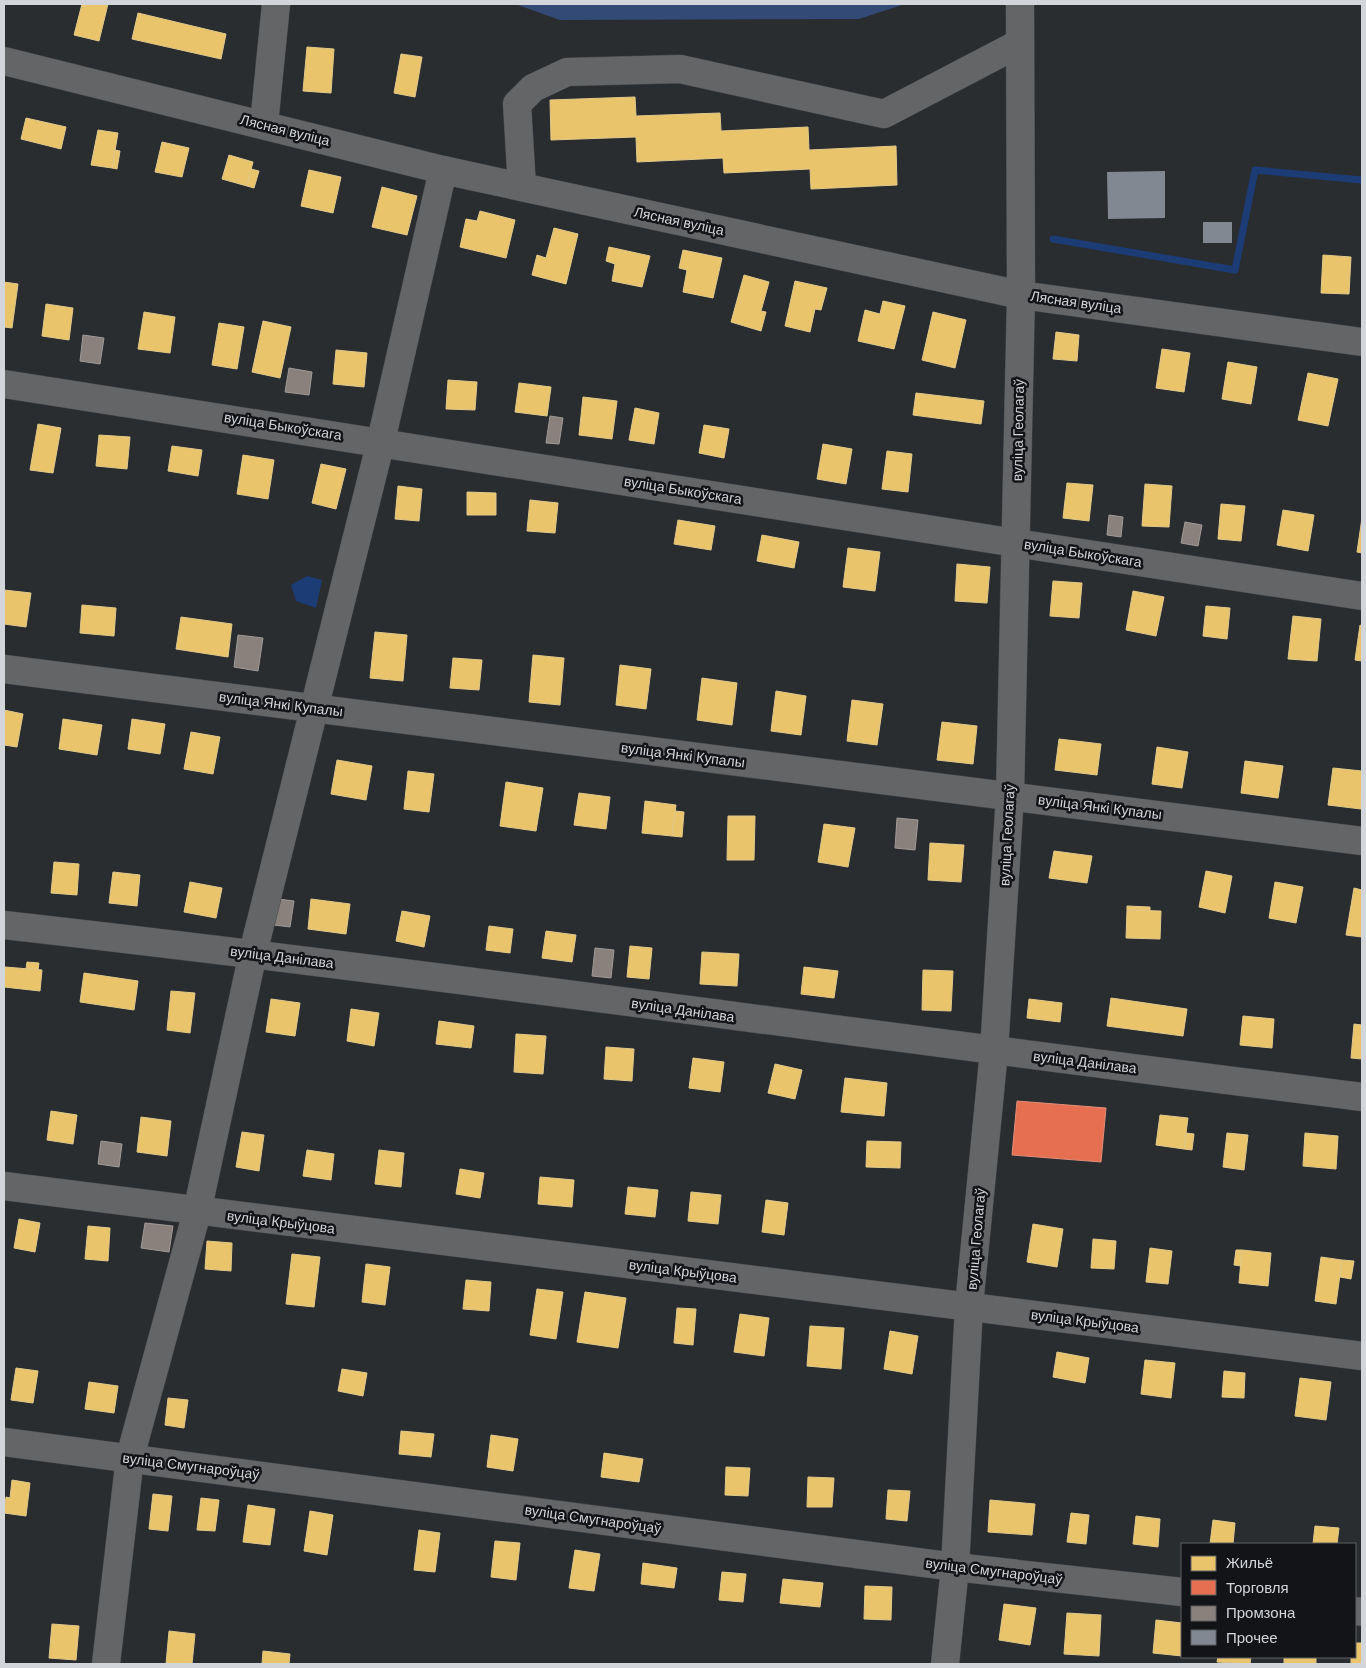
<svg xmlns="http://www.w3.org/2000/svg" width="1366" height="1668" font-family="Helvetica,sans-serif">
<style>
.green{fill:#324a75}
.water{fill:#1c3c76}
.homes{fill:#e9c46a;stroke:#e2c98b}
.shops{fill:#e76f51;stroke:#e18e7a}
.industry{fill:#8a817c;stroke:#a09a98}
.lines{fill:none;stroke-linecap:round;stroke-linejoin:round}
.stream{stroke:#1c3c76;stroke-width:7}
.building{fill:#828892}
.minor-casing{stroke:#46484a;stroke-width:29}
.minor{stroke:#636567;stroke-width:28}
.labels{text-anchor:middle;stroke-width:5;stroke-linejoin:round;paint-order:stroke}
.street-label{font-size:14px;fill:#d2d5d9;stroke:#131417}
</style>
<rect width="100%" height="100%" fill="#2a2d30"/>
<polygon class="green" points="515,4 905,4 859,19 560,20"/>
<polygon class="water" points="307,576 322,580 316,608 296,601 291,585"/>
<g class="homes">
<polygon points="82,4 108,4 99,41 74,35"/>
<polygon points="138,13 226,34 221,59 132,39"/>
<polygon points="307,47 334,49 331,93 303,91"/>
<polygon points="401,54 422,57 415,97 394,93"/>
<polygon points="635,97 636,116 720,113 721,131 808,127 809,150 896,146 897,185 811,189 810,169 724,173 723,158 637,162 636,137 551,140 550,100"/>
<polygon points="26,118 66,127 61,149 21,139"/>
<polygon points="98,130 118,133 112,168 91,165"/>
<polygon points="162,142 189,148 182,177 155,172"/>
<polygon points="115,150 120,151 117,169 112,168"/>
<polygon points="229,155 253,162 247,186 222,179"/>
<polygon points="251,169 259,171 254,188 247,186"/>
<polygon points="309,170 341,177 333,213 301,206"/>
<polygon points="382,187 417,196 407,235 372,227"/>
<polygon points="480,211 515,220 506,258 460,247 466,219 477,221"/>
<polygon points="554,228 578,234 566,284 532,275 537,255 546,258"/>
<polygon points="609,247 650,256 642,287 612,281 615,264 606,261"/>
<polygon points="683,250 722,258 713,298 683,292 687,270 679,268"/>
<polygon points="1323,255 1351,257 1349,294 1321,293"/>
<polygon points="744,275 769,282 761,311 766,312 761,331 731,322"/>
<polygon points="795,281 827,288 821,310 815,309 810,332 785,326"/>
<polygon points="4,282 18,284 12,328 4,327"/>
<polygon points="883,301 905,306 894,349 858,341 865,310 880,314"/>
<polygon points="46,304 73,308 69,340 42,336"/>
<polygon points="144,312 175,317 170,353 138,349"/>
<polygon points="933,312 966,320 955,368 922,360"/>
<polygon points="263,321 291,327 280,378 252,372"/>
<polygon points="219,323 244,327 237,369 212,365"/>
<polygon points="1056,332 1079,335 1077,361 1053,359"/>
<polygon points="1162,349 1190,353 1184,392 1156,388"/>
<polygon points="336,350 367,353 364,387 333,384"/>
<polygon points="1228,362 1257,367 1251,404 1222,399"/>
<polygon points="1308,373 1338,379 1328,426 1298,420"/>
<polygon points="448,380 477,382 475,410 446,409"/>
<polygon points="519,383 551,387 547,416 515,412"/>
<polygon points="916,393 984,401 981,424 913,415"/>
<polygon points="583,397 617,401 612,439 579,435"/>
<polygon points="635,408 659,413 654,444 629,440"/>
<polygon points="38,424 61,428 53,473 30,470"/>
<polygon points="704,425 729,429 724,458 699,453"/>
<polygon points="99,435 130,437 127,469 96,466"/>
<polygon points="823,444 852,449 846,484 817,479"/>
<polygon points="172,446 202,450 198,476 168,471"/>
<polygon points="887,451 912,454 908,492 882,489"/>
<polygon points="243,455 274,460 268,499 237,494"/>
<polygon points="321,464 346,469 336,509 312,503"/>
<polygon points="1067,483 1093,485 1089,521 1063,518"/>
<polygon points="1145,484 1172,486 1169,527 1142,526"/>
<polygon points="398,486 422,489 419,521 395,519"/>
<polygon points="467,492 496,493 496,515 467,515"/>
<polygon points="530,500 558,503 555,533 527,531"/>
<polygon points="1221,504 1245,506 1241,541 1218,539"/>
<polygon points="1283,510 1314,515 1308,551 1277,545"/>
<polygon points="1362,518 1362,553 1357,552"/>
<polygon points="678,520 715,526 711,550 674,544"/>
<polygon points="762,535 799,542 794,568 757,561"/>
<polygon points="848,548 880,552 875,591 843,587"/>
<polygon points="957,564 990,567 987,603 955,601"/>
<polygon points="1053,581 1082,583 1079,618 1050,616"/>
<polygon points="4,590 31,593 26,627 4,624"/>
<polygon points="1133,591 1164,597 1156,636 1126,630"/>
<polygon points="82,605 116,608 114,636 80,633"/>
<polygon points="1206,606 1230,608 1227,639 1203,636"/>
<polygon points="1293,616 1321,619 1317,661 1288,659"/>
<polygon points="181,617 232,624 228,657 176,649"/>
<polygon points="1360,625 1362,626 1362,661 1355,660"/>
<polygon points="375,632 407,635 403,681 370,678"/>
<polygon points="533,655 564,658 560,705 529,702"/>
<polygon points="453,658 482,660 479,690 450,688"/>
<polygon points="620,665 651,669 646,709 616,705"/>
<polygon points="702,678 737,683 732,725 697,720"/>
<polygon points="776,691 806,696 801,735 771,731"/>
<polygon points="852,700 883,704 877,745 847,741"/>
<polygon points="4,710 23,714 17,747 4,745"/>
<polygon points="63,719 102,725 97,755 59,749"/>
<polygon points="132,719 165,724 160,754 128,749"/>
<polygon points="942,722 977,726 973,764 937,760"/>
<polygon points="191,732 220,737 213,774 184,769"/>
<polygon points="1059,739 1101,744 1097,775 1055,770"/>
<polygon points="1157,747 1188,752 1182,788 1152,784"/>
<polygon points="337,760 372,766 366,800 331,794"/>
<polygon points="1245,761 1283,766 1278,798 1241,793"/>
<polygon points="1333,768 1362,771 1361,809 1328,805"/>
<polygon points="408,771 434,774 429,812 404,809"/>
<polygon points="506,782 543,788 536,831 500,826"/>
<polygon points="579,793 610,797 606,829 574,825"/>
<polygon points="645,801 676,805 672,836 642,833"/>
<polygon points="675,811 684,812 682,837 672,836"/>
<polygon points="728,816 755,816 754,860 727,860"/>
<polygon points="824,824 855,828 848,867 818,862"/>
<polygon points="930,843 964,845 961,882 928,880"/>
<polygon points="1054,851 1092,856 1087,883 1049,878"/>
<polygon points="54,862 79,864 77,895 51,893"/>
<polygon points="1206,871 1232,876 1225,913 1199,907"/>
<polygon points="113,872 140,875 137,906 109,903"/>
<polygon points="190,882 222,888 216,918 184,912"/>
<polygon points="1275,882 1303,887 1296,923 1269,918"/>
<polygon points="1354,888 1362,890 1362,937 1346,935"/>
<polygon points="311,899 350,904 346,934 308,929"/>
<polygon points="1127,906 1150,907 1150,911 1127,910"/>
<polygon points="1127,910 1161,911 1160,939 1126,938"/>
<polygon points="402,911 430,916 424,947 396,941"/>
<polygon points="489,926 513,929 510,953 486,950"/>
<polygon points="546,931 576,935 572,962 542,958"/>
<polygon points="630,946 652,948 649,979 627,977"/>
<polygon points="702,952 739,954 737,986 700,984"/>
<polygon points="27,962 39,963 38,970 26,969"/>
<polygon points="5,967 42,970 40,991 4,987"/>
<polygon points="804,967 838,971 834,998 801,994"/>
<polygon points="923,970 953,971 951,1011 922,1010"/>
<polygon points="84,973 138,981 134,1010 80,1002"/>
<polygon points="171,991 195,993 190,1033 167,1030"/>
<polygon points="1111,998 1187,1009 1183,1036 1107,1026"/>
<polygon points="271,999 300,1003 295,1036 266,1032"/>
<polygon points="1029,999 1062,1003 1060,1022 1027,1018"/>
<polygon points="351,1009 379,1013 374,1046 347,1041"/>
<polygon points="1243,1016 1274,1019 1272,1048 1240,1045"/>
<polygon points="439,1021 474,1026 471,1048 436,1044"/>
<polygon points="1354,1024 1362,1025 1362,1059 1351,1058"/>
<polygon points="516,1034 546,1036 543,1074 514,1072"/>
<polygon points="606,1047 634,1049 632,1081 604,1079"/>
<polygon points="693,1058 724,1062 720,1092 689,1088"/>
<polygon points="775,1064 802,1070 795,1099 768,1093"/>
<polygon points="845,1078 887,1083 884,1116 841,1112"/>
<polygon points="51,1111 77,1115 73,1144 47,1140"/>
<polygon points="1160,1115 1188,1118 1184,1149 1156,1145"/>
<polygon points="141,1117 171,1121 167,1156 137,1152"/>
<polygon points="242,1132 264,1135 259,1171 236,1167"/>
<polygon points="1186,1133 1194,1134 1192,1150 1184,1149"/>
<polygon points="1227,1133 1248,1135 1244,1170 1223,1167"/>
<polygon points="1305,1133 1338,1136 1336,1169 1303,1166"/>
<polygon points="867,1141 901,1142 900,1168 866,1167"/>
<polygon points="307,1150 334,1154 331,1180 303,1176"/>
<polygon points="379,1150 404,1153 401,1187 375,1184"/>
<polygon points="460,1169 484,1173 480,1198 456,1194"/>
<polygon points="540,1177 574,1180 572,1207 538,1204"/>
<polygon points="628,1187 658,1190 655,1217 625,1214"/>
<polygon points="691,1192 721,1195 718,1224 688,1221"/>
<polygon points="766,1200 788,1203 784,1235 762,1232"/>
<polygon points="19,1219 40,1223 35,1252 14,1248"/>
<polygon points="1033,1224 1063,1229 1057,1267 1027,1262"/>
<polygon points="88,1226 110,1228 108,1261 85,1259"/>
<polygon points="1093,1239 1116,1241 1114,1269 1091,1268"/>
<polygon points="207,1241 232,1243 231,1271 205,1269"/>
<polygon points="1150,1248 1172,1251 1168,1284 1146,1282"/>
<polygon points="1236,1250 1242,1250 1241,1266 1234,1265"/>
<polygon points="1242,1250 1271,1253 1268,1286 1239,1283"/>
<polygon points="292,1254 320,1257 314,1307 286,1304"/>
<polygon points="1321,1257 1342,1260 1336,1304 1315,1301"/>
<polygon points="1342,1260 1354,1261 1351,1279 1340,1277"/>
<polygon points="366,1264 390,1267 385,1305 362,1302"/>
<polygon points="466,1280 491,1282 489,1311 463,1309"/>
<polygon points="537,1289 563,1292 556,1339 530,1335"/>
<polygon points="585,1292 626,1298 618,1348 577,1342"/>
<polygon points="677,1308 696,1309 693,1345 674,1343"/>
<polygon points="740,1314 769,1318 764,1356 734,1352"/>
<polygon points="810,1326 844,1328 841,1369 807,1366"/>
<polygon points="890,1331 918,1336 912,1374 884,1369"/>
<polygon points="1057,1352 1089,1358 1085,1383 1053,1377"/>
<polygon points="1145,1360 1175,1363 1171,1398 1141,1394"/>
<polygon points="16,1368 38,1371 33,1403 11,1400"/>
<polygon points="342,1369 367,1373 363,1396 338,1391"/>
<polygon points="1224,1371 1245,1373 1244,1398 1222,1397"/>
<polygon points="1300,1378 1331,1382 1326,1420 1295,1416"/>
<polygon points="89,1382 118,1386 114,1413 85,1409"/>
<polygon points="168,1398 188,1400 184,1428 165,1425"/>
<polygon points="401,1431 434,1434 431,1457 399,1454"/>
<polygon points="491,1435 518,1439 513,1471 487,1467"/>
<polygon points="604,1453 643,1459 639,1482 601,1477"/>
<polygon points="726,1467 750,1468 748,1496 725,1495"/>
<polygon points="808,1477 834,1478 832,1507 807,1507"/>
<polygon points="12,1480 30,1483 26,1516 4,1513 6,1497 10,1498"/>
<polygon points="888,1490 910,1491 907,1521 886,1519"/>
<polygon points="153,1494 172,1496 168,1531 149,1529"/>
<polygon points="201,1498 219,1500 215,1531 197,1530"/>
<polygon points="990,1500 1035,1504 1032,1535 988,1532"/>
<polygon points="248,1505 275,1509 270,1545 243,1542"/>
<polygon points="310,1511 333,1515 327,1555 304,1551"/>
<polygon points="1071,1513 1089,1515 1086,1544 1067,1542"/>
<polygon points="1136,1516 1160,1519 1158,1547 1133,1544"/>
<polygon points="1213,1520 1235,1523 1233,1544 1210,1544"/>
<polygon points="1315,1526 1339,1528 1337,1544 1313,1544"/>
<polygon points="419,1530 440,1533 435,1572 414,1570"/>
<polygon points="495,1541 520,1543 516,1580 491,1577"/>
<polygon points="575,1550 600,1554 594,1591 569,1588"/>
<polygon points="643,1563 677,1568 674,1588 641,1584"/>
<polygon points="722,1572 746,1574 743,1602 719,1600"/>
<polygon points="783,1579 823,1583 820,1607 780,1603"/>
<polygon points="865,1586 892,1587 891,1620 864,1619"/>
<polygon points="1004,1604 1036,1608 1030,1645 999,1640"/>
<polygon points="1067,1613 1101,1615 1099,1656 1064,1654"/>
<polygon points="1156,1620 1182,1623 1182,1656 1153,1653"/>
<polygon points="52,1624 79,1626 76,1660 49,1658"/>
<polygon points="169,1631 195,1634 192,1664 166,1664"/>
<polygon points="1355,1643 1362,1643 1362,1664 1351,1664 1351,1657 1355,1657"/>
<polygon points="263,1651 290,1654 289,1664 262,1664"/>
<polygon points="1218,1657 1251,1657 1250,1664 1217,1662"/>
<rect x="1284" y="1657" width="32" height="7"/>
</g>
<polygon class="shops" points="1017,1101 1106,1108 1101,1162 1012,1155"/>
<g class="industry">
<polygon points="83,335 104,338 100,364 80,361"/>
<polygon points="289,368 312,372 309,395 285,392"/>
<polygon points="550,416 563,418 559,444 546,443"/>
<polygon points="1109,515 1123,517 1121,537 1107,535"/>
<polygon points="1185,522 1202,525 1198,546 1181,543"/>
<polygon points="238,635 263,638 258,671 234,667"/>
<polygon points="897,818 918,820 915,850 895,848"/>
<polygon points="278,899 294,901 290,927 274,925"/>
<polygon points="595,948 614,950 611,978 592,976"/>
<polygon points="101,1141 122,1144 119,1167 98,1164"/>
<polygon points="145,1223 173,1226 169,1252 141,1248"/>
</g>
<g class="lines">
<polyline class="stream" points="1053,239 1235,270 1255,170 1362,180"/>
</g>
<g class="building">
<polygon points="1165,171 1165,218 1108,219 1107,172"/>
<rect x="1203" y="222" width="29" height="21"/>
</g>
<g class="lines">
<g class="minor-casing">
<g id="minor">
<polyline points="4,61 443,170 1021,295 1362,342"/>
<polyline points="264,124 276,4"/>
<polyline points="522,187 517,104 533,88 567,72 680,69 884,114 1020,43"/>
<polyline points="4,384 1016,543 1362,596"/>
<polyline points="4,669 1362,841"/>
<path d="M4,925C457,976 909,1041 1362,1097"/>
<polyline points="4,1186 1362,1356"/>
<polyline points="4,1442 955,1567 1182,1592"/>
<polyline points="1355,1611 1362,1612"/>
<polyline points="106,1664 130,1457 197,1212 253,953 381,441 443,170"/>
<polyline points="945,1664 955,1567 969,1306 994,1051 1010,795 1021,295 1020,4"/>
</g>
</g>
<use href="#minor" class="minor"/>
</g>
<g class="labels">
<g class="street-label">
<text transform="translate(285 130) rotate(14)" y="5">Лясная вуліца</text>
<text transform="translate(679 221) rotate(12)" y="5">Лясная вуліца</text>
<text transform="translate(1076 302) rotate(8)" y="5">Лясная вуліца</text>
<text transform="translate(283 426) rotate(9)" y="5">вуліца Быкоўскага</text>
<text transform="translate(1018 430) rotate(-89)" y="5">вуліца Геолагаў</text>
<text transform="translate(683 490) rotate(9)" y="5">вуліца Быкоўскага</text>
<text transform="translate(1083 553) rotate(9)" y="5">вуліца Быкоўскага</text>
<text transform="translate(281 704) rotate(7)" y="5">вуліца Янкі Купалы</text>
<text transform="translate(683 755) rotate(7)" y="5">вуліца Янкі Купалы</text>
<text transform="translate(1100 807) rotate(7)" y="5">вуліца Янкі Купалы</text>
<text transform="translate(1007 835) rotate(-87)" y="5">вуліца Геолагаў</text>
<text transform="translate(282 957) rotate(7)" y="5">вуліца Данілава</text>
<text transform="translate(683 1010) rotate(8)" y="5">вуліца Данілава</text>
<text transform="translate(1085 1062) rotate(7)" y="5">вуліца Данілава</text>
<text transform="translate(281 1222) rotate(7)" y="5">вуліца Крыўцова</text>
<text transform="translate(976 1239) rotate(-85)" y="5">вуліца Геолагаў</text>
<text transform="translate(683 1271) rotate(7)" y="5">вуліца Крыўцова</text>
<text transform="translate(1085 1321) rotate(7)" y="5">вуліца Крыўцова</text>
<text transform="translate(191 1466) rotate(7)" y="5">вуліца Смугнароўцаў</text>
<text transform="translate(593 1519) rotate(8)" y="5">вуліца Смугнароўцаў</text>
<text transform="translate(994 1571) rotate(7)" y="5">вуліца Смугнароўцаў</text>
</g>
</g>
<rect width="1366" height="1668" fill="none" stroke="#d2d5d9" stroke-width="10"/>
<rect x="1181" y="1543" width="175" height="115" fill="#131417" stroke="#5f6165"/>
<rect x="1191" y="1556" width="25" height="15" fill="#e9c46a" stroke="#5f6165"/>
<text x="1226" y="1568" font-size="15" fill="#d2d5d9">Жильё</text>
<rect x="1191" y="1580" width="25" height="15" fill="#e76f51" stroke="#5f6165"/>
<text x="1226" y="1593" font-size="15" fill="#d2d5d9">Торговля</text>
<rect x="1191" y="1606" width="25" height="15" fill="#8a817c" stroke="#5f6165"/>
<text x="1226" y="1618" font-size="15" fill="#d2d5d9">Промзона</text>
<rect x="1191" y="1630" width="25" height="15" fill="#828892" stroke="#5f6165"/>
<text x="1226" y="1643" font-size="15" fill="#d2d5d9">Прочее</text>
</svg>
